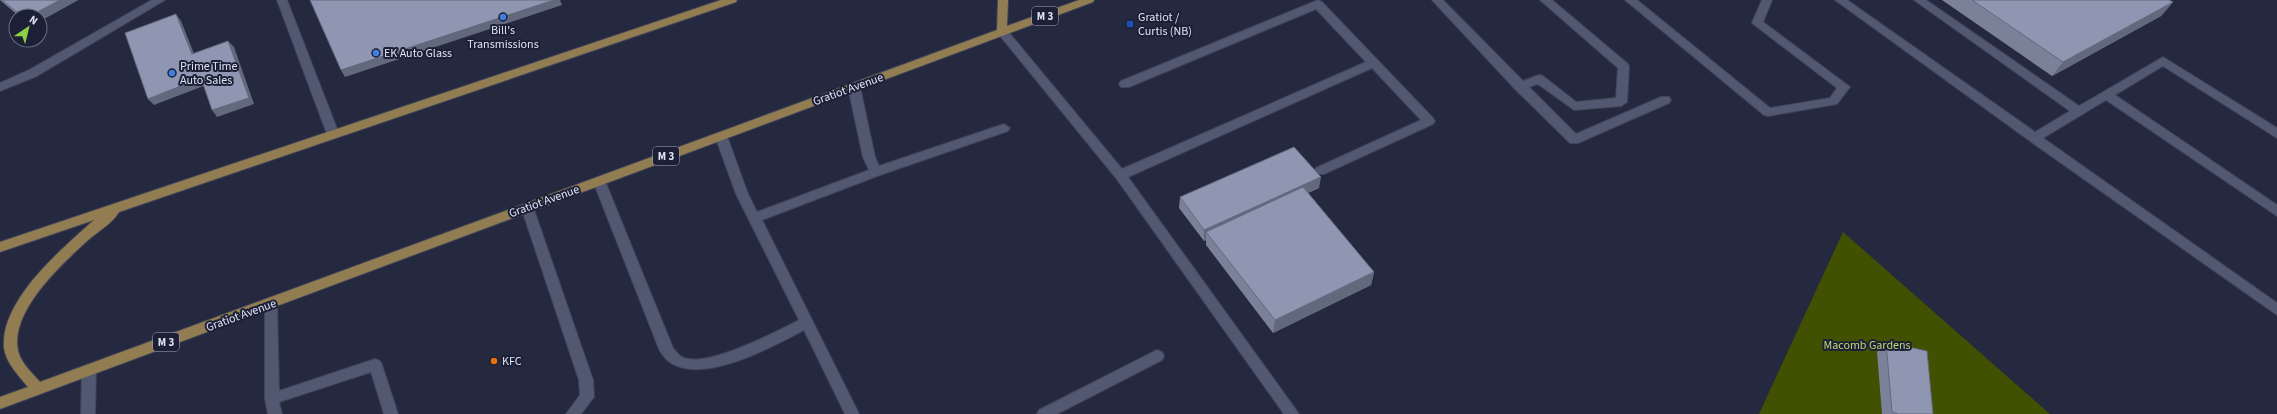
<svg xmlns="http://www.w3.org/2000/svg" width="2277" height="414" font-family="'Source Sans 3',sans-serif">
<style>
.green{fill:#415001}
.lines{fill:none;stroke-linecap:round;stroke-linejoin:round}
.service-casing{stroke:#404457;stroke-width:2}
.minor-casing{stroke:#404457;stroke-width:2}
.primary-casing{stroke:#404457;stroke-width:2}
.service{fill:#525872;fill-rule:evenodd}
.minor{fill:#525872;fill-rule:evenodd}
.primary{fill:#927d53;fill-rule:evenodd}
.wall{fill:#7a8199}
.shaded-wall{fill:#63697d}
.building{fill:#8e96b2;stroke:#63697d}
.shop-dot{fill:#3f7fe0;stroke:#1b2036;stroke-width:1.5}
.transit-dot{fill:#1a4fb4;stroke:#1b2036;stroke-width:1.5}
.food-dot{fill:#e8710a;stroke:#1b2036;stroke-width:1.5}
.labels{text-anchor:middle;stroke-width:4;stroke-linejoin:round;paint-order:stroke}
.shield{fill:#1b2036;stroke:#a4a8b9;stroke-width:1}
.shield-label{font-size:11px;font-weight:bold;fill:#dee2f1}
.poi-label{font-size:12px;fill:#dee2f1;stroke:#1b2036;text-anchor:start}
.street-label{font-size:12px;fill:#dee2f1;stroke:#1b2036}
.park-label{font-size:12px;fill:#bcd674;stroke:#1b2036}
</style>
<rect width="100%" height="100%" fill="#242940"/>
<polygon class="green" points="1843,232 2050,414 1759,414"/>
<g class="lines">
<g class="service-casing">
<g id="service">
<polygon points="277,0 287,0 339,134 337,137 329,137 327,134"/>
<polygon points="1318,0 1322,2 1433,118 1435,121 1433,124 1324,174 1316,174 1314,171 1316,168 1421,120 1372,68 1128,177 1299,414 1284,414 1116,178 997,32 998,29 1006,29 1122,169 1366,62 1316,9 1129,87 1121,87 1119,84 1121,81"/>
<polygon points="1432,0 1443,0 1523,81 1539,75 1543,76 1576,102 1616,98 1618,68 1540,0 1552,0 1628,64 1629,67 1627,102 1621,106 1574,110 1538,84 1529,87 1576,134 1661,97 1669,97 1671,100 1669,103 1578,143 1570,143 1515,89"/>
<polygon points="1625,0 1637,0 1770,108 1830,98 1837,88 1752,23 1762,0 1772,0 1763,22 1850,87 1837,104 1768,116 1764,115"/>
<polygon points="1835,0 1847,0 2035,132 2070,111 1914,0 1926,0 2079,106 2163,57 2277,128 2277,138 2163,66 2115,95 2277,205 2277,216 2106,100 2043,138 2277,303 2277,315 2030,141"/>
<path d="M854,83L860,87L875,157L879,166L1004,124L1010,128L1008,131L880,175L762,220L859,414H845L804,330C772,347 683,397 659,349L593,181L595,178H603L605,181L673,348C676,351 679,356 684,358C709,367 776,332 799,320L736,194L715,136L721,132L727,136L748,194L757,212L869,170L863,157L848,87Z"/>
<polygon points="527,202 531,204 533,207 593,380 594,397 581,414 566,414 580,395 579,380 521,207 523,204"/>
<polygon points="271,298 276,299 277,303 279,391 375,359 380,361 382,365 398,414 384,414 371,372 279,402 282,414 268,414 265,399 265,303 266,299"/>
<polygon points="1157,350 1162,352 1164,356 1162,360 1057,414 1037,414 1039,410"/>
<polygon points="89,364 94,366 96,370 95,414 81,414 82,370 84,366"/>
</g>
</g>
<g class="minor-casing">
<polygon id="minor" points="152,0 165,0 37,76 0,91 0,83 29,70"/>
</g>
<g class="primary-casing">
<path id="primary" d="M721,0H737L736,2L119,212C113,223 97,232 87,241C62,264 10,311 18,350C20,362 32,373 40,382L997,30L998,0H1008L1007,26L1079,0H1094L1093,2L0,409V397L28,387C19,376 6,363 4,348C0,300 62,249 94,220L0,252V242Z"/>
</g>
<use href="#service" class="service"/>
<use href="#minor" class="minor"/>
<use href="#primary" class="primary"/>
</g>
<g class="wall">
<polygon points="0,0 78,0 40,21 40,16 19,16"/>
<polygon points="1942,0 2169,0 2173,2 2161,16 2052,76"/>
<polygon points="1319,188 1308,193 1374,272 1371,285 1273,333 1206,245 1206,240 1204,241 1179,208 1180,197"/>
<polygon points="1886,342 1933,414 1882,414 1877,352"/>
</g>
<g class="shaded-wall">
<polygon points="60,0 78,0 40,21 40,16 30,16"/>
<polygon points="554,0 560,0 562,5 345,77 341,70"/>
<polygon points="2173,2 2161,16 2052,76 2063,62"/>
<polygon points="176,14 181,21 197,61 192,54"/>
<polygon points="228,41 234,47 254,104 217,117 212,110"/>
<polygon points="201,78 206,85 154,105 148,99"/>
<polygon points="1321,177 1319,188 1211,237 1206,232 1206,240 1204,241 1204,230"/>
<polygon points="1374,272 1371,285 1273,333 1275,320"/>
</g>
<g class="building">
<polygon points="2,0 60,0 30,16 22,16"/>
<polygon points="310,0 554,0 341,70"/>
<polygon points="1972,0 2169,0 2173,2 2063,62"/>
<polygon points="176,14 192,54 228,41 249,98 212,110 201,78 148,99 125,33"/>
<polygon points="1294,147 1321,177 1204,230 1180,197"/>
<polygon points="1303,187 1374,272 1275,320 1206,232"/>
<polygon points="1886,342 1927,351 1933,414 1898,414 1892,412"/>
</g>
<g class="shop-dot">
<circle cx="503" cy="17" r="4"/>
<circle cx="376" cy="53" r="4"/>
<circle cx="172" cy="73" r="4"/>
</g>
<rect class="transit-dot" x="1126" y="20" width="8" height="8" rx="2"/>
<circle class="food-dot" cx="494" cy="361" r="4"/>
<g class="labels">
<g class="shield">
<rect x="1032" y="7" width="26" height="18" rx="3"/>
<rect x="653" y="147" width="26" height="18" rx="3"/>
<rect x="153" y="333" width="26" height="18" rx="3"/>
</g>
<g class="shield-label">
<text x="1045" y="20">M 3</text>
<text x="666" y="160">M 3</text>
<text x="166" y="346">M 3</text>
</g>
<g class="poi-label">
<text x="1138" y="21">Gratiot /<tspan x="1138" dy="14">Curtis (NB)</tspan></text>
<text x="503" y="34" text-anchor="middle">Bill's<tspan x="503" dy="14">Transmissions</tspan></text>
<text x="384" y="57">EK Auto Glass</text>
<text x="180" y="70">Prime Time<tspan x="180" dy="14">Auto Sales</tspan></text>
<text x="502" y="365">KFC</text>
</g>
<g class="street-label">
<text transform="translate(848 89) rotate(-20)" y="4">Gratiot Avenue</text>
<text transform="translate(544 201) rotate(-20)" y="4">Gratiot Avenue</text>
<text transform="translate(241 315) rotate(-20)" y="4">Gratiot Avenue</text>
</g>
<g class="park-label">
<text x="1867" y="349">Macomb Gardens</text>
</g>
</g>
<g transform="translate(28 28) rotate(35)"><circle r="19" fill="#1b2036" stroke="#696e81"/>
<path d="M0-3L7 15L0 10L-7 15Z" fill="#8dce44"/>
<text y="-6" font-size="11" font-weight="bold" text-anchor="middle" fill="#dee2f1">N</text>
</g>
</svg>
